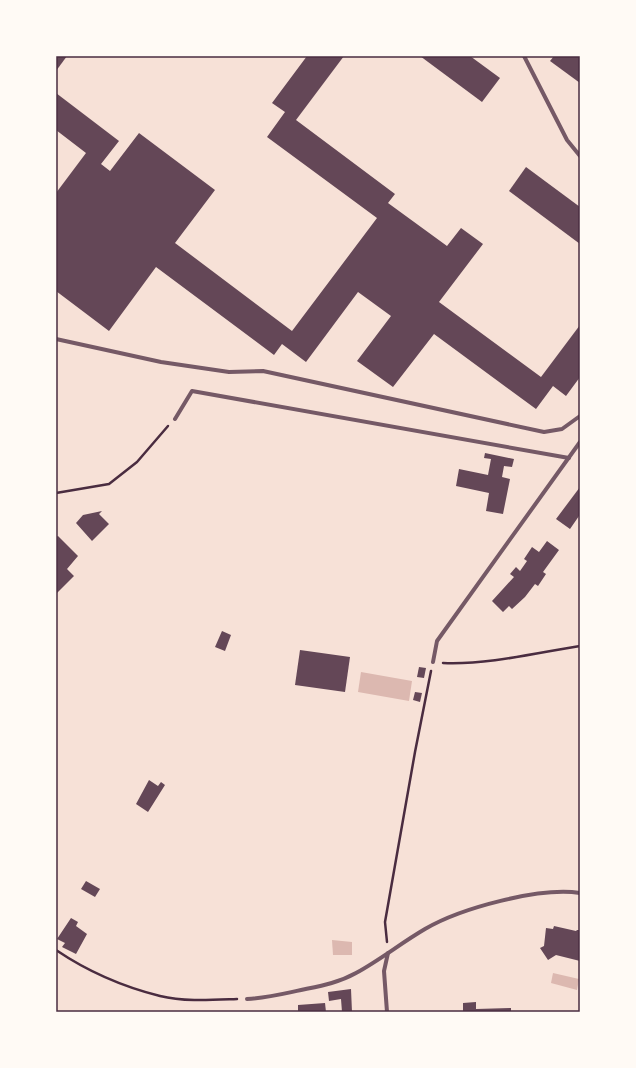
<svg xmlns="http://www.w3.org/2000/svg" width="636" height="1068" font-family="'Noto Sans',sans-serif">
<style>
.water{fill:#dcb8b0}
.building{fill:#644757}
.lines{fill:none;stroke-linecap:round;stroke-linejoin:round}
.path{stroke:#4a2c40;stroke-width:2.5}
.minor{stroke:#755966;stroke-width:4}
.neatline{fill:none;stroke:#4a2c40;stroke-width:1.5}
</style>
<rect width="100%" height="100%" fill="#f7e1d7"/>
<g class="water">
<polygon points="361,672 412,681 409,701 358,692"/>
<polygon points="332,940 352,942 352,955 333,955"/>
<polygon points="553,973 579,979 577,990 551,983"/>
</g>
<g class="building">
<polygon points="56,56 67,56 56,71"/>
<polygon points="307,56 344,56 296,120 395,194 388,203 447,246 461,228 483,244 439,302 541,377 580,325 580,377 566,396 553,386 536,409 434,334 393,387 357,361 391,316 358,292 306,362 282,344 274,355 156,267 109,331 56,291 56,193 86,153 56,130 56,93 119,141 101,164 110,171 139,133 215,190 175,243 292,331 377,218 267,137 285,112 272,103"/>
<polygon points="420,56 470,56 500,78 482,102"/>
<polygon points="554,56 580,56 580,83 550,61"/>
<polygon points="526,167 580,207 580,244 509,191"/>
<polygon points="485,453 514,459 512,467 504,466 502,477 510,479 503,514 486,511 489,493 456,486 459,469 488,475 491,459 484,458"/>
<polygon points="580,487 580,517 579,516 570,529 556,519"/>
<polygon points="102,511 99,514 109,524 92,541 76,523 83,515"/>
<polygon points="58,536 78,556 67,569 74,576 56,594 56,537"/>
<polygon points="547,541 559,550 543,572 546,574 538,586 535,584 525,597 512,609 509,606 503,612 492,601 514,577 510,574 516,567 520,571 527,561 524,559 532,547 539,552"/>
<polygon points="222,631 231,635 225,651 215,647"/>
<polygon points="300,650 350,657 345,692 295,685"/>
<polygon points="419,667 426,668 424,678 417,677"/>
<polygon points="415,692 422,693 420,702 413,700"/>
<polygon points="149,780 158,786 161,782 165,785 148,812 136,804"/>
<polygon points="86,881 100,889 95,897 81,889"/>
<polygon points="71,918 78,922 76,926 87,934 76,954 62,947 65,943 57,939"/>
<polygon points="554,926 576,931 577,930 580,930 580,961 556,955 548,960 540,948 544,946 546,928 553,929"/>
<polygon points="351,989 352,1012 342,1012 341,999 329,1001 328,992"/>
<polygon points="476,1002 476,1009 511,1008 511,1012 463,1012 463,1003"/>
<polygon points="325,1003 326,1012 298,1012 298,1005"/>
</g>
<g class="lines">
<g class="path">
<polyline points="56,493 109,484 137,462 168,426"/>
<path d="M443,663C487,665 536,653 580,646"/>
<polyline points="387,942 385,922 415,752 431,671"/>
<path d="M56,950C87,971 124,987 160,996C184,1002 212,1000 237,999"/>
</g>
<g class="minor">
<polyline points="524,56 567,140 580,156"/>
<polyline points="56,339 161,362 229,372 263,371 544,432 562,429 580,416"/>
<polyline points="175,419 192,391 569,458"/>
<polyline points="433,662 437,641 580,442"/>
<path d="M247,999C267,998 282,994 301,990C320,986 338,983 356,973C380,960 401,943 425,929C461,908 539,887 580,893"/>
<polyline points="387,1012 384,971 388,953"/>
</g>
</g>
<rect width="636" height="1068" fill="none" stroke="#fffaf5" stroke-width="114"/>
<rect x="57" y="57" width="522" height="954" class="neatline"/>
</svg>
